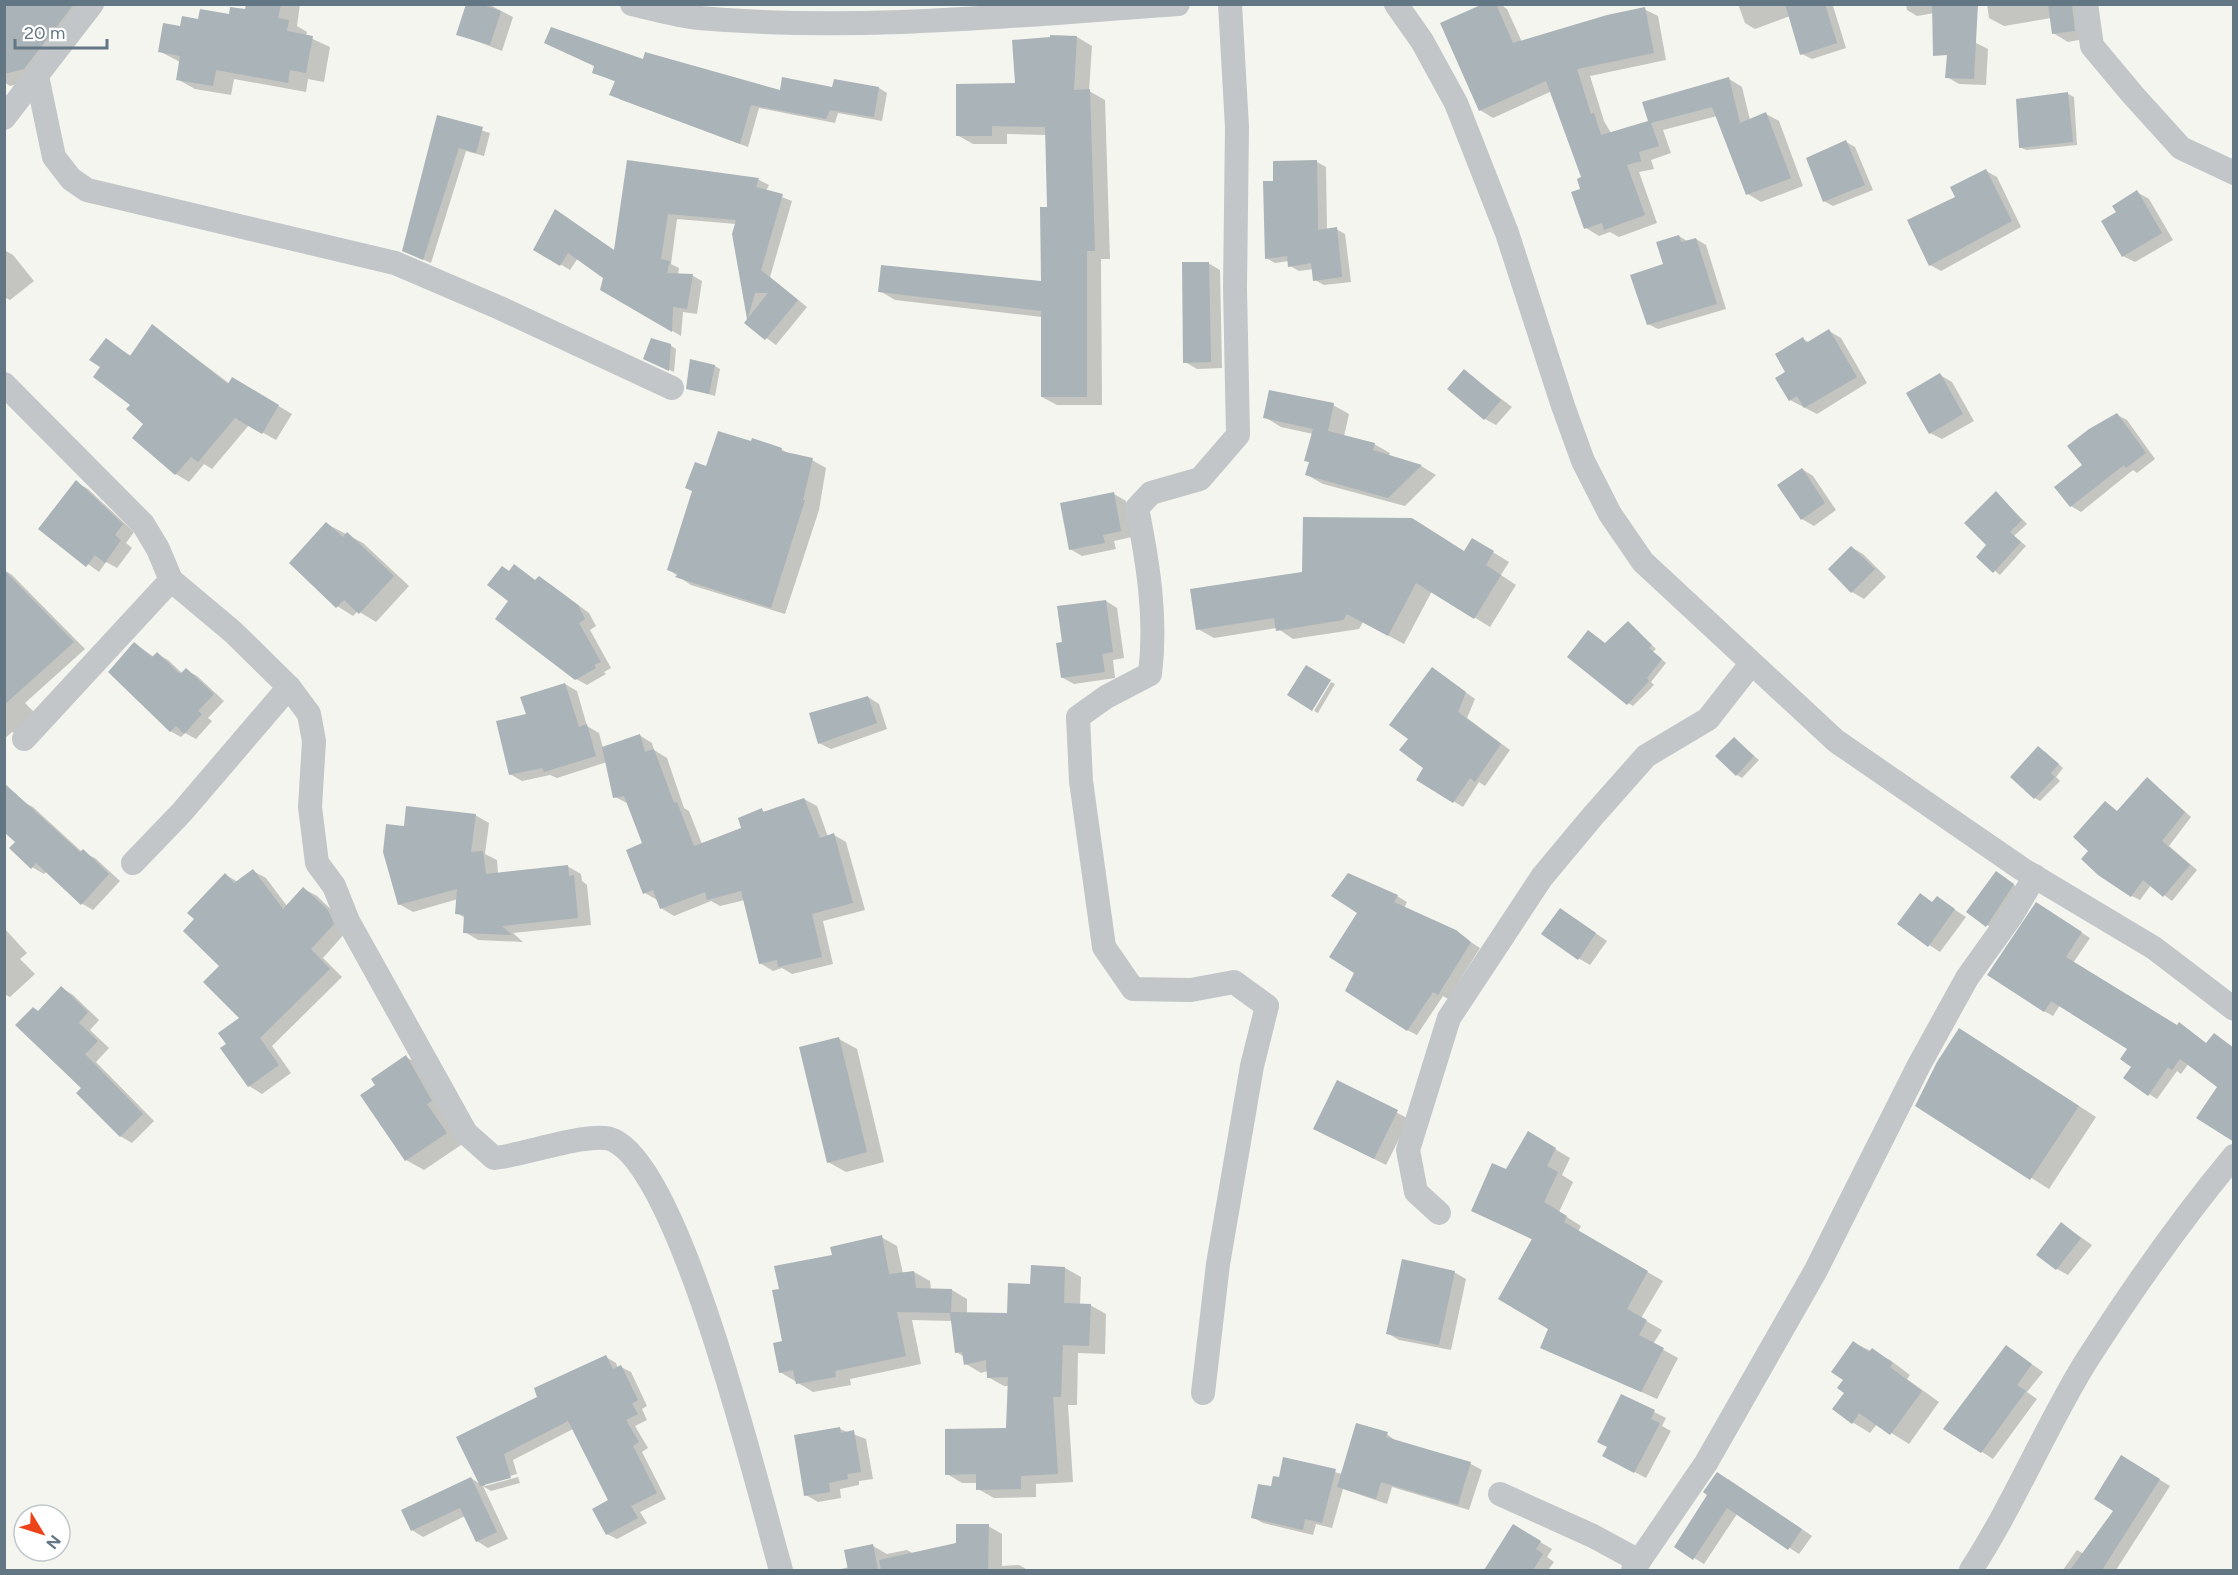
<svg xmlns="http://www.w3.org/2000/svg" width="2238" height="1575" font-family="Figtree,sans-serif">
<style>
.shadow{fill:#0003}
.building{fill:#aab3b7;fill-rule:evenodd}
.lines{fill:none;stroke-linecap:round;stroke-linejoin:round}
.street{stroke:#c2c6c9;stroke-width:24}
</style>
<rect width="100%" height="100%" fill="#f5f5f0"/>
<g class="shadow">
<polygon points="4,4 100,4 42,79 10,86 4,82"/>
<polygon points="247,4 300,4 297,26 307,32 306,36 330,47 324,82 308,79 306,92 234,79 231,95 195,89 177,79 180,62 159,51 182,28 246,11"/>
<polygon points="468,4 488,4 513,17 502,51 458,34"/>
<polygon points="1486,4 1500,4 1507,9 1522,42 1644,9 1658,16 1666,60 1590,76 1604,121 1611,133 1650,122 1729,79 1742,87 1750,120 1766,114 1779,121 1803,186 1761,202 1748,194 1717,116 1663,130 1671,153 1651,160 1654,169 1639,172 1657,223 1619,237 1610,232 1599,236 1586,228 1583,178 1552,91 1493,118 1480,110"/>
<polygon points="1738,4 1838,4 1833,6 1846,48 1812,59 1802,54 1790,16 1755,29 1745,23"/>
<polygon points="1906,4 1954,4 1953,10 1917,16 1907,10"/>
<polygon points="1987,4 2086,4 2089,38 2068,42 2053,33 2051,18 2004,26 1989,18"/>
<polygon points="1077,37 1092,46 1089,91 1105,100 1110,259 1101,259 1102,405 1057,405 1042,397 1042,317 895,300 880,291 1042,283 1049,208 1046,135 1007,134 1007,144 973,144 957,135"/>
<polygon points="1949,42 1976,43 1988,49 1986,85 1959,84 1947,77"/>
<polygon points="594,72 781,92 834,89 835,81 879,88 887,93 882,121 838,113 835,123 759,108 748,147 619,99 616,82"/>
<polygon points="2068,94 2074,97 2077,145 2026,150 2020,147"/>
<polygon points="438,117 490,133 484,156 466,151 431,263 411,254"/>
<polygon points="1846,142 1855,147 1873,190 1833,206 1824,201"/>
<polygon points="628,162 759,180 769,185 766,191 792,201 770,277 807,307 776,345 746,323 748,320 734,234 736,224 677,219 671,264 679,268 678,275 693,276 702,281 697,314 683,312 681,336 602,289 605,277 578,258 570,270 535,249 616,252"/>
<polygon points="1317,162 1326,167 1327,230 1336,229 1345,234 1351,282 1324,285 1315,280 1314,269 1299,271 1290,266 1289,261 1275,263 1266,258"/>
<polygon points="1986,171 1997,177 2021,227 1941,271 1930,265"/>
<polygon points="2137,192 2149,199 2173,240 2135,262 2123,256 2118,213"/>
<polygon points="1679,236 1687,241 1696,239 1706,245 1726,309 1658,329 1648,324 1664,265"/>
<polygon points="4,250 13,255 34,281 10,300 4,297"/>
<polygon points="1208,263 1220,270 1222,368 1197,369 1185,362"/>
<polygon points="153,326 230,384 233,379 292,414 276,440 249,425 212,469 204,464 189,482 176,474 134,438 145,424 102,367 106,340 131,356"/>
<polygon points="1829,331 1841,338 1867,383 1817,414 1790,400 1777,379 1787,372 1803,339 1810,343"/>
<polygon points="670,345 676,349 674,372 650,361"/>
<polygon points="715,366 720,369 715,396 687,388"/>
<polygon points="1464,371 1512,407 1496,425 1485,419"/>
<polygon points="1940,375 1952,382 1974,421 1942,439 1930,433"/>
<polygon points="1333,405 1349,414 1344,436 1374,444 1390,453 1389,456 1421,466 1436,475 1405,506 1323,484 1307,475 1310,463 1306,460 1313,434 1281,427 1265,417"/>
<polygon points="2117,415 2127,420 2155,459 2137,473 2133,470 2081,512 2071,506 2056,487 2084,465"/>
<polygon points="781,449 791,455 812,460 826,468 819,510 785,614 691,585 669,570 694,492 707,468"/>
<polygon points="1802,469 1813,476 1836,510 1814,526 1802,519"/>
<polygon points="76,482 88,489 134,532 126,543 132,548 117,568 106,562 99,572 40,529"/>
<polygon points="1996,493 2027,524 2014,536 2026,546 2000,575 1978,557 1988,545"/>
<polygon points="1114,494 1126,501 1132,537 1114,541 1116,549 1082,556 1070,549"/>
<polygon points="327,524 363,543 409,586 376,622 358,611 353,616 337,606"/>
<polygon points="1473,540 1509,562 1501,575 1516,585 1490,627 1432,591 1404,644 1363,622 1359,629 1293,639 1277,628 1214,638 1198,629 1465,552"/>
<polygon points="1851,547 1863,554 1886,577 1864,599 1852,592"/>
<polygon points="514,566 536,581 539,578 550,584 589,613 596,626 590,630 611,668 604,672 606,674 587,685 576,679 510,601 509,572"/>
<polygon points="4,570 12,575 85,649 25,703 39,717 20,736 12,732 4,739"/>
<polygon points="1106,601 1117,608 1124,658 1113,660 1115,678 1074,684 1063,678 1063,644"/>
<polygon points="1628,623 1656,649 1653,652 1666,663 1651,682 1654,685 1633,706 1628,703 1606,644"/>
<polygon points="135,644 154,657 157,654 168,660 183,674 186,670 197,676 224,701 208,718 212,721 196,739 185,733 181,737 170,731"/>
<polygon points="1442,675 1475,699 1467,718 1510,750 1485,786 1479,782 1463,807 1418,780 1425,768 1410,739"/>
<polygon points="1331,682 1335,684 1318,713 1314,711"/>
<polygon points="565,684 577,691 587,726 599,733 603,748 639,735 652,743 654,750 667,758 684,808 689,811 702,844 743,829 762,810 766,813 804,799 817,806 828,837 834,835 846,842 865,910 823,921 833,964 792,974 782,968 773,971 760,963 745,900 720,906 711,901 674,916 661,908 657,900 645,893 644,844 629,804 615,797 607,762 557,778 550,775 522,781 510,774 527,715"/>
<polygon points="868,697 879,704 887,729 831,749 819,743"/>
<polygon points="1734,739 1759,760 1742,778 1737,775"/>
<polygon points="2044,751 2063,768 2056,777 2060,781 2040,801 2035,798"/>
<polygon points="2148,779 2191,817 2169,846 2197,870 2172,901 2151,885 2140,900 2132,896 2099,873 2090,851 2106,803 2118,812"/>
<polygon points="21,801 33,807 82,852 95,858 120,881 93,910 81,903 47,871 44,874 32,867 17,842"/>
<polygon points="475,815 489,823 485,854 497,860 498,874 567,866 581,874 582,881 587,885 591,925 513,933 523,942 478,940 465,932 465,918 457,913 458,899 413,912 399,904 405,828"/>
<polygon points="253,871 266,878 287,906 304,889 317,896 341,919 346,932 323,958 342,977 272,1046 291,1073 262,1094 249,1086 228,1044 242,1018 221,966 226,875 238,882"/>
<polygon points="2002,876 2018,888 1992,928 1987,925"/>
<polygon points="1397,896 1407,902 1404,908 1455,932 1480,948 1448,999 1443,996 1417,1035 1407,1030 1356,973 1331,957"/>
<polygon points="1937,898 1966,917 1940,952 1929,945 1933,903"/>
<polygon points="2045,909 2090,938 2073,963 2177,1027 2187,1029 2207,1044 2219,1087 2189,1063 2181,1074 2177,1071 2157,1099 2149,1094 2133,1067 2129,1048 2060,1005 2053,1016 2044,1011"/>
<polygon points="1572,917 1607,941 1590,965 1578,958"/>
<polygon points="4,928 27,953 20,959 35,974 10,997 4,994"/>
<polygon points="62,988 73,995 99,1020 90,1030 109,1048 96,1062 154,1121 132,1143 120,1136 83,1088 39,1012"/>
<polygon points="839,1039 857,1049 884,1162 846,1172 828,1162"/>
<polygon points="1977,1040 2096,1117 2049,1189 1916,1105"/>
<polygon points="406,1057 424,1067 464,1143 424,1170 406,1160 377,1085"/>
<polygon points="1338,1082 1409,1119 1386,1165 1327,1135"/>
<polygon points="1528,1133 1570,1158 1562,1175 1573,1182 1559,1212 1581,1226 1578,1232 1663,1281 1641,1318 1662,1330 1653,1344 1678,1358 1657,1399 1542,1347 1550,1328 1533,1240 1473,1210 1506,1171"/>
<polygon points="2062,1224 2092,1245 2068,1275 2057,1269"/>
<polygon points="881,1237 897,1246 903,1274 914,1272 930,1281 931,1290 952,1290 967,1299 967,1314 1008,1315 1032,1286 1032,1267 1065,1268 1081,1277 1080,1305 1090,1305 1106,1314 1105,1354 1078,1353 1077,1405 1068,1405 1073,1482 1036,1484 1036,1497 994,1498 978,1489 978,1483 962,1483 947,1474 1008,1429 1010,1386 1004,1386 988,1377 988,1371 981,1373 966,1364 965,1357 956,1352 952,1321 912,1320 921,1364 850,1379 851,1385 813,1392 780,1372 784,1342 780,1290 833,1256"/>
<polygon points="1454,1272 1466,1279 1451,1350 1399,1340 1387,1333"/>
<polygon points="1854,1343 1890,1360 1910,1375 1907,1379 1939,1402 1909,1444 1877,1424 1870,1433 1852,1422 1846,1393"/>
<polygon points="2007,1347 2043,1372 2027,1392 2037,1399 1993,1459 1982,1452"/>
<polygon points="606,1357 616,1363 618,1368 621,1367 631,1372 647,1406 642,1409 647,1420 635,1426 648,1448 642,1452 666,1499 640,1512 647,1523 617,1539 607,1534 610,1501 573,1429 513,1460 517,1474 485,1483 485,1486 518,1477 520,1483 491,1491 483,1486 508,1539 488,1548 477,1541 465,1516 423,1537 412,1530 471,1478 480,1484 539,1398"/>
<polygon points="1622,1396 1666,1418 1662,1426 1671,1431 1646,1478 1616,1462 1609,1447"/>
<polygon points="840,1429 866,1439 873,1479 859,1481 859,1485 840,1489 841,1498 818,1502 806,1495"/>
<polygon points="1387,1434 1397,1442 1471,1464 1482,1470 1469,1510 1392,1487 1387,1504 1343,1489 1332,1528 1316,1524 1313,1535 1263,1523 1252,1517 1280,1479 1285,1459 1342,1474"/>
<polygon points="2122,1457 2170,1486 2116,1570 2063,1570 2077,1550 2084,1554 2115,1510"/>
<polygon points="1728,1479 1812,1536 1799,1554 1737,1514 1704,1564 1676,1547"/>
<polygon points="988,1526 1002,1534 1002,1566 1019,1565 1028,1570 837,1570 849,1567 873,1546 887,1554 907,1550 914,1554 957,1544"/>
<polygon points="1513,1526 1552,1549 1547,1557 1554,1562 1548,1570 1486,1570"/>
</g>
<g class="building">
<polygon points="4,4 74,4 24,69 4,74"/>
<polygon points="246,4 281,4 278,18 289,20 287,31 313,36 306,73 290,70 288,83 216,70 213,86 176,80 180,56 158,52 163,23 180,26 182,16 198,19 200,9 229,14 230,7 245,9"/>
<polygon points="466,4 480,4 501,11 490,45 456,35"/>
<polygon points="1483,4 1496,4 1513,43 1607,15 1645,7 1654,53 1577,69 1591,114 1594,113 1601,135 1648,121 1642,102 1729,77 1740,123 1766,112 1791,178 1746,195 1712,107 1651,123 1659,146 1639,152 1641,161 1627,165 1645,215 1604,230 1602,223 1584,229 1571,192 1580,189 1577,179 1581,177 1546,81 1479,111 1440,23"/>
<polygon points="1785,4 1825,4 1837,43 1800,55"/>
<polygon points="1932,4 1978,4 1974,79 1945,78 1947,55 1933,56"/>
<polygon points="2048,4 2072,4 2075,31 2052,34"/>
<polygon points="551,27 643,59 645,52 780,90 782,77 832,87 834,79 879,87 874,117 830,110 826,119 751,105 740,144 609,95 615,81 592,73 594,66 544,43"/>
<polygon points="1050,35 1077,36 1074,90 1090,89 1095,251 1087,251 1087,397 1041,397 1041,311 878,292 881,265 1041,281 1040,207 1047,207 1045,127 992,126 992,136 956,136 956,84 1015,83 1012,40 1050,37"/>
<polygon points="2068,92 2073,142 2019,148 2016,99"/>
<polygon points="437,115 483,127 476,153 459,148 423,260 402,251"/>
<polygon points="1846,140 1865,185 1823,202 1806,158"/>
<path d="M627,160L759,178L756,187L783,194L761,270L798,300L765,340L744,323L747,319L732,234L736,220L668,214L661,259L670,261L667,273L693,274L687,309L673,307L672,332L600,290L603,278L568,253L560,266L533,250L555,209L614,250ZM755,293H768L748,318Z"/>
<polygon points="1317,160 1318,230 1337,227 1342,277 1313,281 1311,263 1288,267 1287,256 1265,259 1263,181 1273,181 1273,161"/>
<polygon points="1986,169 2012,221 1929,266 1907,220 1955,197 1950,187"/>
<polygon points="2137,190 2162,233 2122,257 2101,221 2116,212 2112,206"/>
<polygon points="1679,235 1681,242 1696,238 1717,304 1647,325 1630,275 1663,264 1656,242"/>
<polygon points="1182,262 1209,262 1211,362 1183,363"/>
<polygon points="152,324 228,384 232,377 279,405 262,434 235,418 198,462 191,457 175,475 132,438 143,424 126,409 130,405 93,377 100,367 89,360 106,338 130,356"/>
<polygon points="1829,329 1857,377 1804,408 1797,396 1789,401 1775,378 1785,372 1775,354 1803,337 1806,343"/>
<polygon points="651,338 671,344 669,371 643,359"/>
<polygon points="690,359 715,365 709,394 686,389"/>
<polygon points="1464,369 1501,400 1484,420 1447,389"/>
<polygon points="1940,373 1963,414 1929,434 1906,393"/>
<polygon points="1269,390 1334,403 1328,431 1375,443 1373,450 1422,465 1388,498 1305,475 1309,462 1304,461 1313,429 1263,418"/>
<polygon points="2117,413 2146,453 2126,468 2124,465 2070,507 2054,487 2082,465 2067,446 2089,429"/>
<polygon points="718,431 751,441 752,438 782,448 781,451 813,458 803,500 805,500 771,608 675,577 678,574 667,570 692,491 685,488 695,462 706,466"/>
<polygon points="1802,468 1825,503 1801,520 1777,485"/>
<polygon points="76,480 123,524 115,535 121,540 105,563 95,555 86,567 38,529"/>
<polygon points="1996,491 2022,520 2010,532 2021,542 1993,573 1976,557 1986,545 1964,523"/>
<polygon points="1114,492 1121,531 1103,535 1105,543 1069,550 1060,503"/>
<polygon points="1303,517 1412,518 1464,551 1472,538 1494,551 1486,565 1501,575 1474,619 1416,583 1388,636 1347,614 1343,620 1276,631 1274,618 1196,630 1190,589 1302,572"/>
<polygon points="326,522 343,537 347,532 394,576 359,614 344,600 336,608 289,563"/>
<polygon points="1851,546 1875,569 1851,593 1828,569"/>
<polygon points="514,564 535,580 539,576 578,605 585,619 579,623 601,662 594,665 596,668 575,680 495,619 508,601 487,585 502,566 509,571"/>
<polygon points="4,570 74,642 4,705"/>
<polygon points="1106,600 1113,652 1102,654 1105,672 1061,678 1056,643 1062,642 1057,606"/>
<polygon points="1628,621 1652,645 1649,648 1662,659 1647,678 1649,681 1627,705 1567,657 1588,630 1605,643"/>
<polygon points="134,642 152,657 157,652 180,674 186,668 214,694 198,711 202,714 184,734 176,726 170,732 108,672"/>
<polygon points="1306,665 1331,680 1312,711 1287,695"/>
<polygon points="1432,667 1466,692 1458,712 1501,744 1475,782 1470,778 1453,803 1416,780 1423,768 1399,750 1408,739 1389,725"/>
<polygon points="565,683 579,727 587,724 596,756 544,772 542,768 509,775 496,721 526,714 520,697"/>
<polygon points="868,696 877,723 818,744 809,713"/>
<polygon points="640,734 645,752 654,749 674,803 677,802 694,846 741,828 738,818 762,808 763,812 804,798 820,838 834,833 853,903 812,914 822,957 778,967 777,960 759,964 741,891 707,900 705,892 660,909 653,890 643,894 626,850 642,843 624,796 613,798 602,747"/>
<polygon points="1734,737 1754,756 1736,776 1715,756"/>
<polygon points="2038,746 2059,764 2051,773 2055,777 2034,799 2010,777"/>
<polygon points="2147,777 2185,812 2162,841 2190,865 2163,897 2143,880 2131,897 2098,875 2081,859 2088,851 2073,837 2105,801 2117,811"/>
<polygon points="4,783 80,852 83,849 109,874 81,905 36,863 31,869 9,848 15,842 4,832"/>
<polygon points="406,806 476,814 471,852 483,851 486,874 568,865 569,876 574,875 578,918 502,926 512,935 463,933 464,915 455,914 457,889 398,905 383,852 386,824 404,826"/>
<polygon points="253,869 283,909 303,887 328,910 334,924 311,949 330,969 260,1038 279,1065 248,1087 220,1048 226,1044 218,1033 239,1018 203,982 219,966 183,931 194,919 187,913 225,873 234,883"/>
<polygon points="1996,871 2014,884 1986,927 1966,912"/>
<polygon points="1348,873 1398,895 1394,902 1456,930 1471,942 1438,995 1433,992 1407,1031 1345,991 1354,973 1329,957 1357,913 1331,896"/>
<polygon points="1920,893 1932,902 1937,896 1955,909 1928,947 1897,924"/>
<polygon points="2036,902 2082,932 2066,957 2177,1025 2179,1022 2206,1043 2214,1033 2234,1048 2234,1142 2196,1118 2217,1087 2180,1059 2172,1070 2168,1067 2148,1096 2123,1078 2131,1067 2120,1059 2127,1049 2051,1001 2044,1012 1987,975"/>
<polygon points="1560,908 1596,933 1578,960 1541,934"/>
<polygon points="61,986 88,1012 79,1023 98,1041 85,1054 143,1114 120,1137 76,1093 81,1088 15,1025 33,1007 38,1011"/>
<polygon points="1959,1028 2079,1106 2030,1180 1915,1106 1937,1062"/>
<polygon points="839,1037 867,1152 827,1163 799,1047"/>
<polygon points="406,1055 432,1101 427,1104 447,1133 405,1161 360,1095 375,1085 371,1079"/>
<polygon points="1337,1080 1398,1110 1374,1159 1313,1129"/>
<polygon points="1528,1131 1556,1148 1547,1166 1558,1172 1544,1202 1567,1216 1564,1222 1648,1271 1627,1309 1647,1320 1639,1335 1664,1348 1641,1392 1540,1348 1548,1329 1498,1299 1532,1239 1471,1211 1492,1163 1506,1169"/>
<polygon points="2061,1222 2081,1238 2056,1270 2036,1255"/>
<polygon points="882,1235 889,1274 914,1271 916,1288 952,1289 951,1312 1007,1313 1008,1283 1030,1284 1031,1265 1065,1267 1064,1303 1091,1304 1089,1346 1063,1345 1061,1397 1053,1397 1058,1474 1021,1476 1021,1489 976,1490 976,1474 945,1475 945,1429 1006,1428 1008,1377 987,1378 986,1360 964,1365 962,1352 955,1353 950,1313 897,1312 906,1356 835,1371 836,1377 796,1384 793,1370 779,1373 773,1343 782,1341 772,1290 779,1289 774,1266 832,1255 830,1247"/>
<polygon points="1402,1259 1455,1271 1439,1345 1386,1334"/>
<polygon points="1853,1341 1869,1352 1872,1348 1893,1363 1890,1367 1922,1391 1890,1435 1859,1413 1852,1424 1832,1409 1844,1393 1837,1388 1843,1380 1831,1372"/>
<polygon points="2006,1345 2032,1364 2017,1385 2026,1391 1981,1453 1943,1429"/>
<polygon points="606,1355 613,1369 621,1365 638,1400 632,1404 638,1414 626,1420 639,1442 633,1446 657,1493 631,1506 638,1518 606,1535 592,1509 608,1500 568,1421 504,1454 511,1478 480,1486 456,1437 537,1397 534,1388"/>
<polygon points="1621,1394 1655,1410 1651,1419 1660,1423 1634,1473 1602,1456 1607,1447 1597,1442"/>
<polygon points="1356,1423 1388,1432 1386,1437 1471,1462 1458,1505 1381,1482 1376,1499 1337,1487"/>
<polygon points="840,1427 841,1433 854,1430 861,1472 847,1474 848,1479 829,1483 830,1492 804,1496 794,1435"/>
<polygon points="2121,1455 2160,1479 2102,1570 2070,1570 2113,1511 2094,1499"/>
<polygon points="1283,1457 1336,1469 1322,1523 1305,1519 1303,1530 1251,1518 1258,1484 1271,1486 1273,1476 1279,1477"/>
<polygon points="1717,1472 1802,1529 1788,1550 1727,1508 1693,1560 1674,1547 1707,1495 1703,1492"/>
<polygon points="471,1477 497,1532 476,1542 460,1508 411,1531 401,1510"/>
<polygon points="956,1524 989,1524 988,1570 881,1570 879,1560 956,1543"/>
<polygon points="1513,1524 1541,1541 1536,1549 1543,1554 1533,1570 1484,1570"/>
<polygon points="873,1544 878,1570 848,1570 844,1550"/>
</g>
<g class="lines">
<g class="street">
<path d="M632,4C654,9 677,16 699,18C858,32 1020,15 1178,4"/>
<polyline points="1396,4 1422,41 1456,103 1507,233 1563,406 1583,461 1610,514 1643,562 1836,741 2022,869 2154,948 2234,1009"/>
<polyline points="2086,4 2092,46 2133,95 2181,148 2234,173"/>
<polyline points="37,76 54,157 71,179 87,190 395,263 500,308 672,388"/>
<polyline points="4,118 92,4"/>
<path d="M4,384L143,524L158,549L171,580L233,632L289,687L309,714L314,741L310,807L317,863L334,886L348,921L466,1133L494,1158C522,1156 592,1130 613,1140C682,1171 758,1491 781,1570"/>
<polyline points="24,739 171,580"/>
<polyline points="133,863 182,812 289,687"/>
<polyline points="1439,1213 1416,1192 1408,1150 1449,1018 1542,877 1592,817 1646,756 1708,719 1751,664"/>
<path d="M1203,1393L1218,1264L1252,1066L1267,1006L1234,982L1191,990L1133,989L1104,947L1081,781L1078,717L1106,697L1150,674C1157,618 1148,563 1137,508L1151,493L1200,479L1238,435L1235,288L1237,127L1230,4"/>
<polyline points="1500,1494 1593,1536 1639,1561"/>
<polyline points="1633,1570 1706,1463 1816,1270 1919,1065 1967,978 2012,915 2035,876"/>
<path d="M1971,1570C2014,1504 2044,1430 2085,1363C2131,1291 2179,1222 2234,1156"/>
</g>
</g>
<rect width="2238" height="1575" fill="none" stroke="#627683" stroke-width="12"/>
<g transform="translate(42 1533) rotate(128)"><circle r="28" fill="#ffffff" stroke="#c0c8cd" stroke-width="1.5"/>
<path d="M0-4.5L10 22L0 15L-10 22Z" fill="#ec4319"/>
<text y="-9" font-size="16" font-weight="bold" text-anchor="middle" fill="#627683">N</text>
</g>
<path d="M15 39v9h92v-9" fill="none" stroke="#627683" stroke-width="3"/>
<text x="24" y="39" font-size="18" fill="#627683" stroke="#ffffff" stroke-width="4.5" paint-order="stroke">20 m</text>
</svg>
